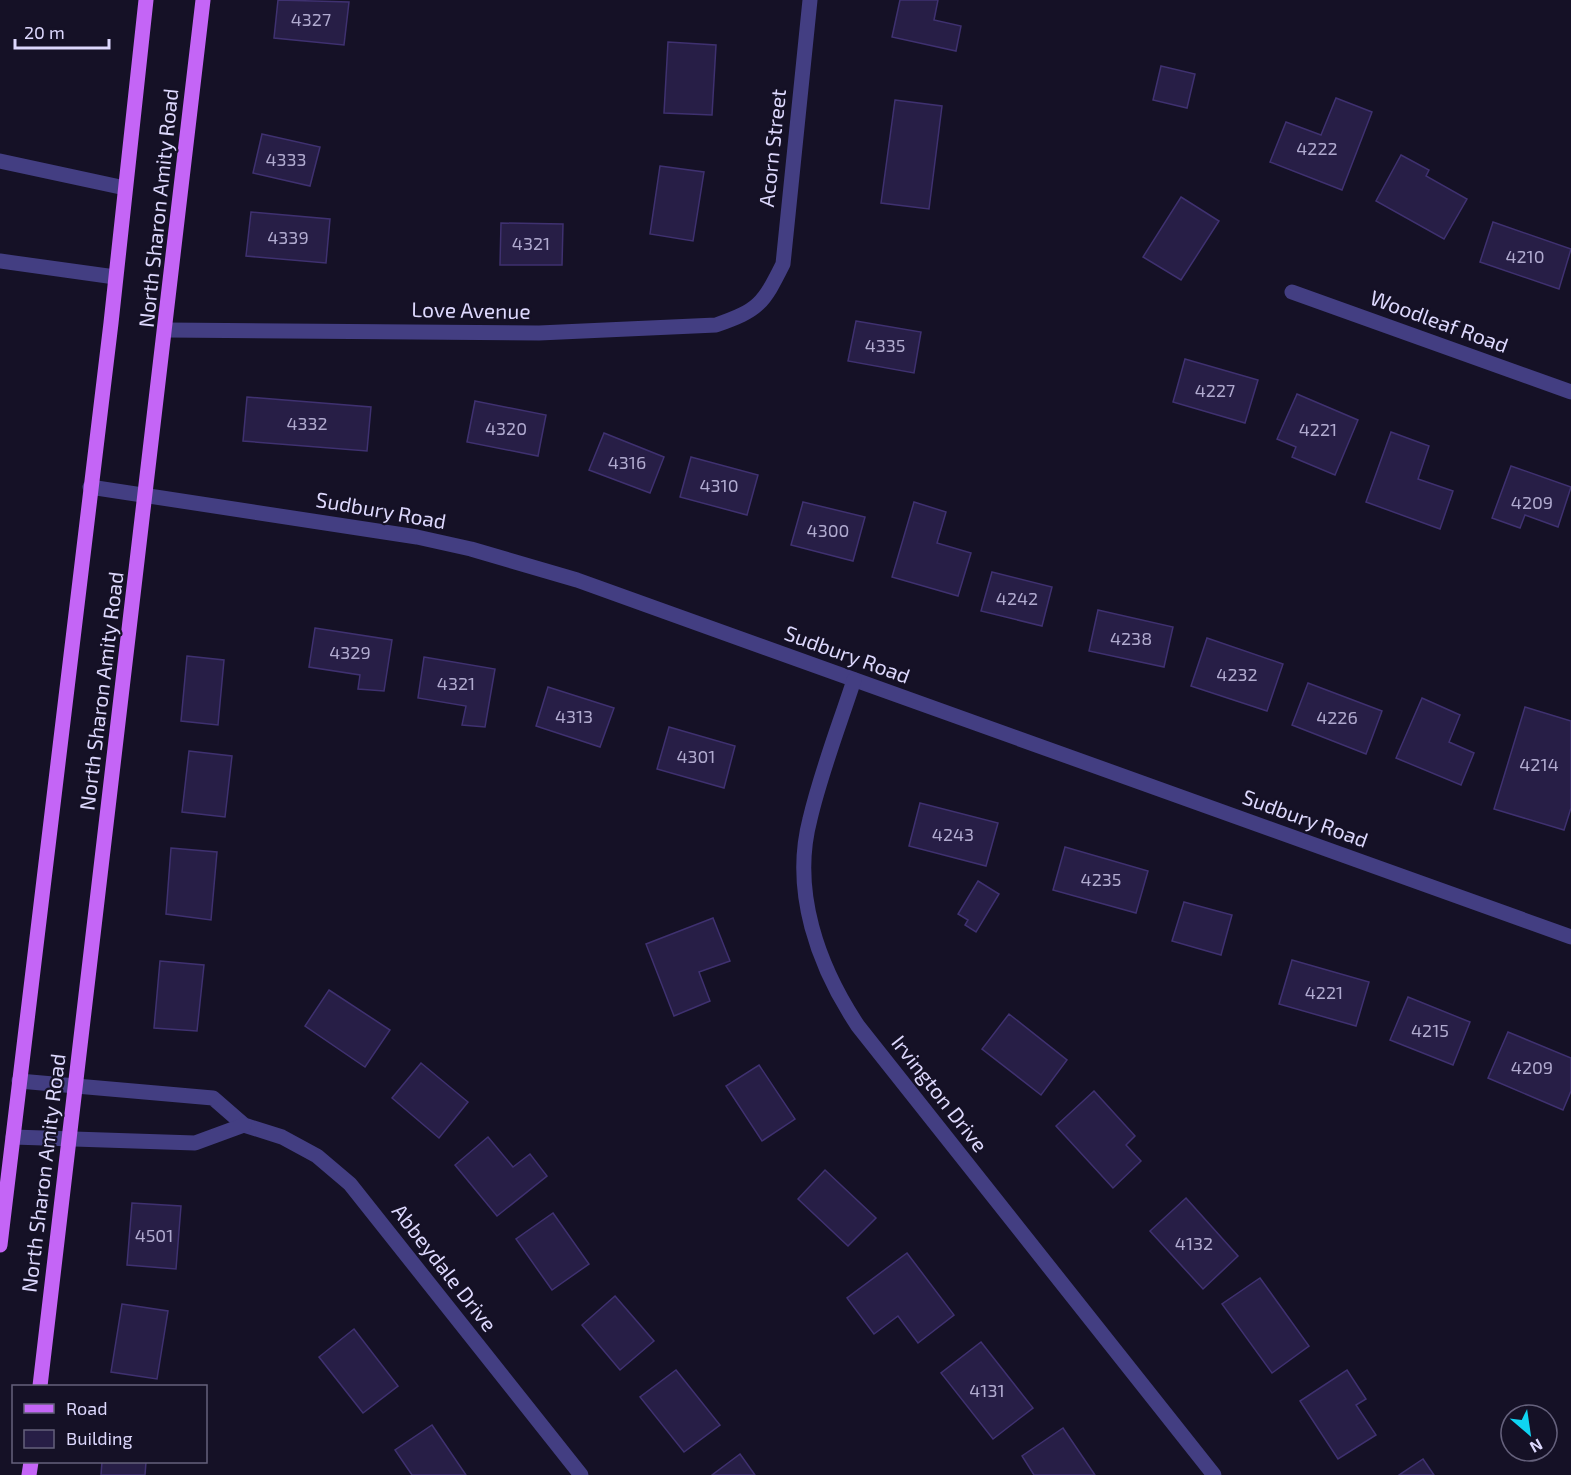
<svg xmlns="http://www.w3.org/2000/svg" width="1571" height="1475" font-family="'Exo 2',sans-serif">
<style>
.building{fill:#271e46;stroke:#3f3170;stroke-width:1.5}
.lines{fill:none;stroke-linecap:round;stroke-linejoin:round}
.minor{stroke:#433e82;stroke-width:15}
.major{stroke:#c465f6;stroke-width:15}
.labels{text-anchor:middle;stroke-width:4.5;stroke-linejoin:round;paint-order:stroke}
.number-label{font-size:18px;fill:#b0aacf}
.street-label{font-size:21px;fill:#ddd8fd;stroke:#151126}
</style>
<rect width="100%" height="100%" fill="#151126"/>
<g class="building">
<polygon points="278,0 349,2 344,45 274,38"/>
<polygon points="900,0 938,0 934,20 961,26 956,51 892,37"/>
<polygon points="668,42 716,45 712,115 664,113"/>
<polygon points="1161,66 1195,74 1187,108 1153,100"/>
<polygon points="1336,98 1372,112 1342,190 1270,162 1286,122 1321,135"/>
<polygon points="895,100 942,106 929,209 881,203"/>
<polygon points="262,134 320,147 310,186 253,173"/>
<polygon points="1401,155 1429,170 1426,176 1467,199 1444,239 1376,201"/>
<polygon points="660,166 704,172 693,241 650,234"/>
<polygon points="1181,197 1219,221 1181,280 1143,257"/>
<polygon points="251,212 330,219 326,263 246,256"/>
<polygon points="1493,222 1571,249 1559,289 1480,262"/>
<polygon points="501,223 563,224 562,265 500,265"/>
<polygon points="856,321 921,332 914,373 848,361"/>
<polygon points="1185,359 1258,380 1245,423 1173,402"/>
<polygon points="1297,394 1358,420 1335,475 1292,457 1296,447 1277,439"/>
<polygon points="247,397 371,407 367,451 243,441"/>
<polygon points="475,401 546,415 538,456 467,442"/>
<polygon points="1391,432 1429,446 1418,479 1453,491 1440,529 1366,502"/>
<polygon points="604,433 664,457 650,493 589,470"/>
<polygon points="691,457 758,475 747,515 680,497"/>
<polygon points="1511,466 1571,487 1558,527 1525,515 1520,528 1492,518"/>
<polygon points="803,502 865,517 853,561 791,545"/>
<polygon points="914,502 946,512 937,543 971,553 958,596 892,577"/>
<polygon points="992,572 1052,587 1042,626 981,611"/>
<polygon points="1098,610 1173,627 1164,667 1089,651"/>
<polygon points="315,628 392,640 384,691 358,689 360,675 309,667"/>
<polygon points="1207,638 1283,664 1267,711 1191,686"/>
<polygon points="187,656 224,660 218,725 181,721"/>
<polygon points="424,657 495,669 485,727 462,725 466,706 418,698"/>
<polygon points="1308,683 1382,711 1366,754 1292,725"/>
<polygon points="548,687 614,708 600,747 536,726"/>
<polygon points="1422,698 1460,715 1449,742 1474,753 1461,785 1396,758"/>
<polygon points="1525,707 1571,721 1571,808 1564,830 1494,809"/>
<polygon points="669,727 735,746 724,788 657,769"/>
<polygon points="189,751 232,756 225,817 182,812"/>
<polygon points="920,803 998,823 986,866 909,846"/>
<polygon points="1065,847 1148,871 1136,913 1053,890"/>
<polygon points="171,848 217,852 211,920 166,914"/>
<polygon points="978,881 999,894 976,932 965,925 968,920 958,914"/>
<polygon points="1184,902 1232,915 1221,955 1172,941"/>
<polygon points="713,918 730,961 699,972 710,1001 674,1016 646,944"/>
<polygon points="1292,960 1369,982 1356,1026 1279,1004"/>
<polygon points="160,961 204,965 197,1031 154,1028"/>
<polygon points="329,990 390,1030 365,1067 305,1026"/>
<polygon points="1408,997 1470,1022 1453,1065 1390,1040"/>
<polygon points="1009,1014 1067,1060 1041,1095 982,1049"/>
<polygon points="1508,1032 1571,1058 1571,1091 1563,1110 1488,1078"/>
<polygon points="421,1063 468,1102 439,1138 392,1098"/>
<polygon points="759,1065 795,1119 762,1141 726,1086"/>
<polygon points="1094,1091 1135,1136 1126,1145 1141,1161 1113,1188 1056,1126"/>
<polygon points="488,1137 513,1167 530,1154 547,1176 497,1216 455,1165"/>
<polygon points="825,1170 876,1218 848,1246 798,1199"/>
<polygon points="1186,1198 1238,1256 1203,1289 1150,1231"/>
<polygon points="132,1203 181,1206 176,1269 127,1265"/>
<polygon points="553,1213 589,1264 552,1290 516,1239"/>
<polygon points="907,1253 954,1315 918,1343 898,1316 874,1334 847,1298"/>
<polygon points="1260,1278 1309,1346 1272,1373 1222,1304"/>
<polygon points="615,1296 654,1341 620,1370 582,1325"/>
<polygon points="122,1304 168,1311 157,1379 111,1372"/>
<polygon points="354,1329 398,1386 363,1413 319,1357"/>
<polygon points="981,1342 1033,1408 993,1439 941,1373"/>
<polygon points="676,1370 720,1425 684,1452 640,1397"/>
<polygon points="1347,1370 1366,1399 1356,1405 1376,1435 1338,1459 1300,1401"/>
<polygon points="432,1425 466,1475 412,1475 395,1450"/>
<polygon points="1063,1428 1095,1475 1034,1475 1022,1456"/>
<polygon points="740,1454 755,1475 712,1475"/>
<polygon points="1423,1459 1434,1475 1399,1475"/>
<polygon points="102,1462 146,1462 145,1475 101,1475"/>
</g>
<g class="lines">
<g class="minor">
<polyline points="0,161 125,188"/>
<polyline points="0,261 115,277"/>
<polyline points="1292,292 1571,392"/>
<path d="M166,330L539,333L716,325C759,310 763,304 783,264L810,0"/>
<polyline points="90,487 417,537 471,549 577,580 1571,937"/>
<path d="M854,680C839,726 821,772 810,819C791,891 818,966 858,1026L1214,1475"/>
<polyline points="19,1081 213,1098 244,1125 282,1137 317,1156 350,1184 581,1475"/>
<polyline points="13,1137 195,1143 244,1125"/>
</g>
<g class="major">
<polyline points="0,1245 111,323 146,0"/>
<polyline points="40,1386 203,0"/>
<polyline points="29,1475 31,1462"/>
</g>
</g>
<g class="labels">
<g class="number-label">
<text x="311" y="26">4327</text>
<text x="1317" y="155">4222</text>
<text x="286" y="166">4333</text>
<text x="288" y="244">4339</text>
<text x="531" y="250">4321</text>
<text x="1525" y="263">4210</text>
<text x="885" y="352">4335</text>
<text x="1215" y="397">4227</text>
<text x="307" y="430">4332</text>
<text x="506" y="435">4320</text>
<text x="1318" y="436">4221</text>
<text x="627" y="469">4316</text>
<text x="719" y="492">4310</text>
<text x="1532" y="509">4209</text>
<text x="828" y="537">4300</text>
<text x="1017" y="605">4242</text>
<text x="1131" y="645">4238</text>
<text x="350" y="659">4329</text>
<text x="1237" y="681">4232</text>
<text x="456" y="690">4321</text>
<text x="574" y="723">4313</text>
<text x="1337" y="724">4226</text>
<text x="696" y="763">4301</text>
<text x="1539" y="771">4214</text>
<text x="953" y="841">4243</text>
<text x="1101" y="886">4235</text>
<text x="1324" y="999">4221</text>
<text x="1430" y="1037">4215</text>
<text x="1532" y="1074">4209</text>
<text x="154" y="1242">4501</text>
<text x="1194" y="1250">4132</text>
<text x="987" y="1397">4131</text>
</g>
<g class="street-label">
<text transform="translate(773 148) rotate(-84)" y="7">Acorn Street</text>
<text transform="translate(159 208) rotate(-84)" y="7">North Sharon Amity Road</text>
<text transform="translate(471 311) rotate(1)" y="7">Love Avenue</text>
<text transform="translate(1439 322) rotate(20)" y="7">Woodleaf Road</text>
<text transform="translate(381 511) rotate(10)" y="7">Sudbury Road</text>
<text transform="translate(847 655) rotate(20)" y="7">Sudbury Road</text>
<text transform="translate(102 691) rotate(-83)" y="7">North Sharon Amity Road</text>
<text transform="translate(1305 819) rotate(20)" y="7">Sudbury Road</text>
<text transform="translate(939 1094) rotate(52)" y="7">Irvington Drive</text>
<text transform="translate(44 1173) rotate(-83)" y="7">North Sharon Amity Road</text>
<text transform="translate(444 1268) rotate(52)" y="7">Abbeydale Drive</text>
</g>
</g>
<rect x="12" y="1385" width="195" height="78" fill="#151126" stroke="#65617c" stroke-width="1.5"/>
<rect x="24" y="1404" width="30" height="9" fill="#c465f6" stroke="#65617c" stroke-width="1.5"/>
<text x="66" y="1415" font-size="18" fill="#ddd8fd">Road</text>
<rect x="24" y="1430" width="30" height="18" fill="#271e46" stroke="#65617c" stroke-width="1.5"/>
<text x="66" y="1445" font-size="18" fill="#ddd8fd">Building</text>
<g transform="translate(1529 1433) rotate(151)"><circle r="28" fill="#151126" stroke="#65617c" stroke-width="1.5"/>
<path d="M0-4.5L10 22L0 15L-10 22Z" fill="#0fd4f2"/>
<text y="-9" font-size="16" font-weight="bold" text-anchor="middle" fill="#ddd8fd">N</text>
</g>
<path d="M15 39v9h94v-9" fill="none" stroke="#ddd8fd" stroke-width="3"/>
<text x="24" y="39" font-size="18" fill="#ddd8fd" stroke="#151126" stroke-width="4.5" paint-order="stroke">20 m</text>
</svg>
